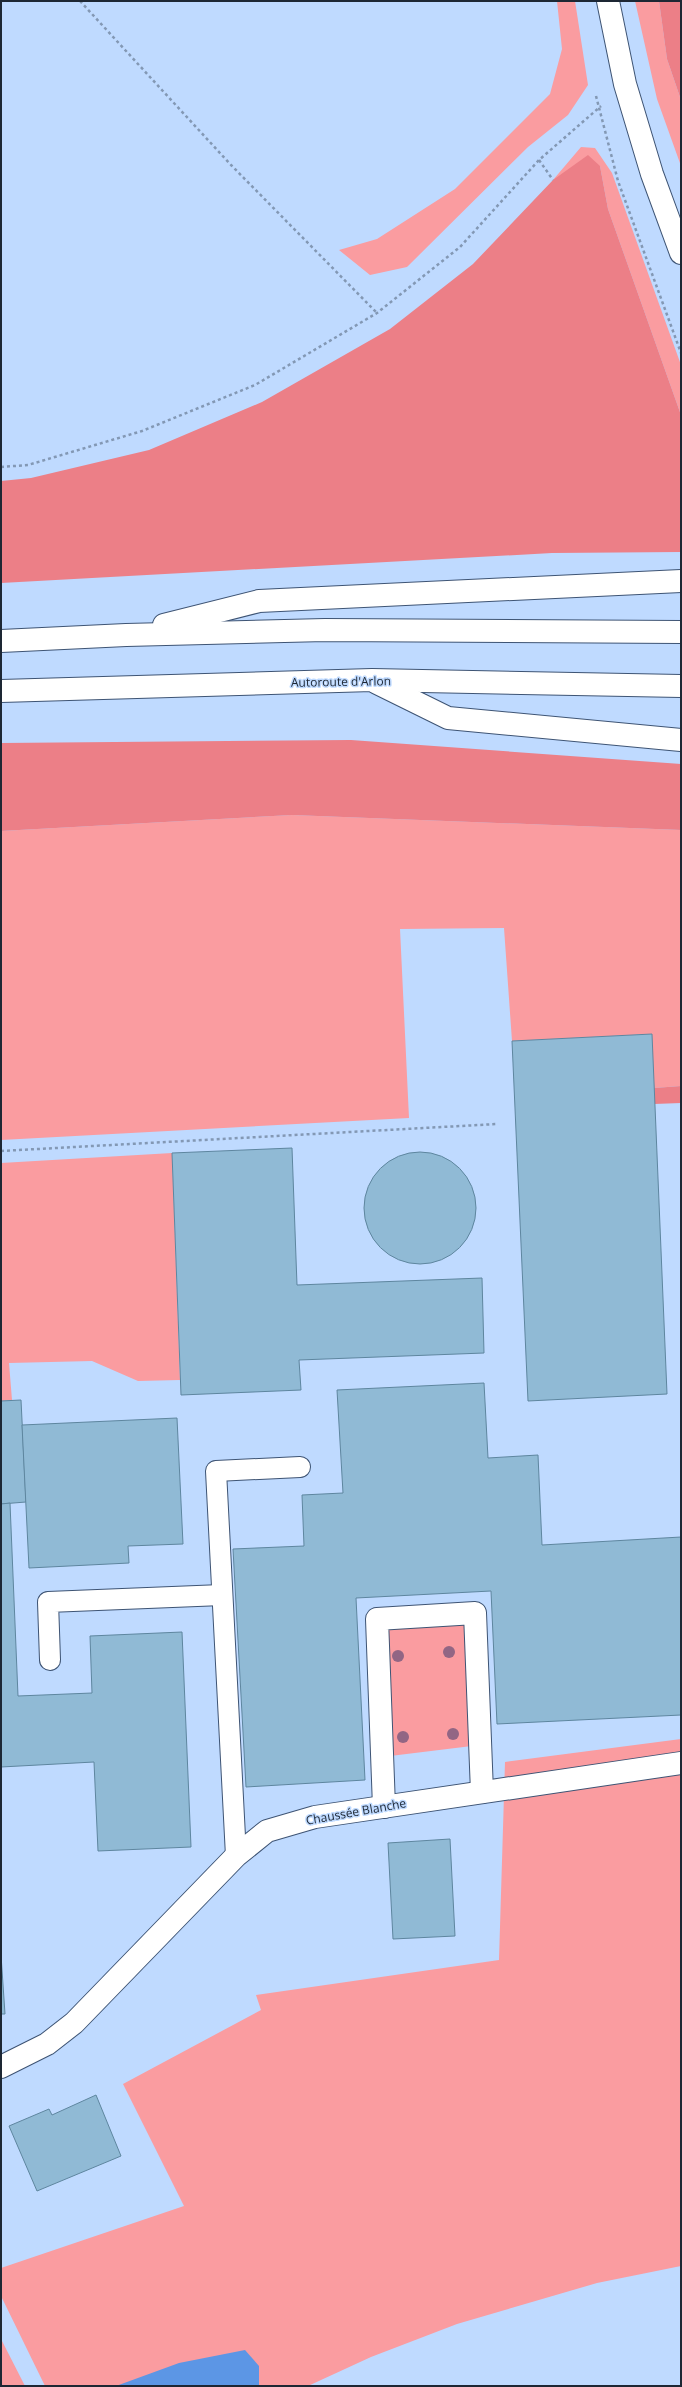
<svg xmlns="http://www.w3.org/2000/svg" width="682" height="2387" font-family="'Open Sans',sans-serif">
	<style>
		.green { fill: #fa9ca0 }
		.forest { fill: #ec7f87 }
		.water { fill: #5c96e5 }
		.building { fill: #90bad5; stroke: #5e869f }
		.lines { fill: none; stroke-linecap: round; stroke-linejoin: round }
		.service-casing { stroke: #3e5474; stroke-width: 22 }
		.minor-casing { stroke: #3e5474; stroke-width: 24 }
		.secondary-casing { stroke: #3e5474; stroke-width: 24 }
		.motorway-casing { stroke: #3e5474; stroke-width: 24 }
		.path { stroke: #8398b4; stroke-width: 2.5; stroke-dasharray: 3 3; stroke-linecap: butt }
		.service { stroke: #fff; stroke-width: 20 }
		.minor { stroke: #fff; stroke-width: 22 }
		.secondary { stroke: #fff; stroke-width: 22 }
		.motorway { stroke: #fff; stroke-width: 22 }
		.tree { fill: #926684 }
		.labels { text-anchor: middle; stroke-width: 3; stroke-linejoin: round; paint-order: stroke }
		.street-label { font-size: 12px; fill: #1d2734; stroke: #bfdaff }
	</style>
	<rect width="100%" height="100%" fill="#bfdaff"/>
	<g class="green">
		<polygon points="557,1 575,1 588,85 568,115 528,147 407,267 370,275 339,250 377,239 455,189 550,94 562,49"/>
		<polygon points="635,1 659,1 667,59 681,100 681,166 657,99"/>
		<polygon points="581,147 595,148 612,173 681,365 681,415 608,209 600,166 553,180"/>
		<polygon points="292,815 681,830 681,1086 654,1088 651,1034 512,1041 504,928 400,929 409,1118 1,1140 1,831"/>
		<polygon points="172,1153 180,1380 138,1381 92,1361 9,1363 12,1400 1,1401 1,1163"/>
		<polygon points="475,1613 480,1745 382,1757 377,1619"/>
		<polygon points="681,1739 681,2266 597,2283 457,2324 371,2357 308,2386 45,2386 1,2296 1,2268 184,2206 123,2084 261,2010 256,1995 499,1960 505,1762"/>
		<polygon points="1,2339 25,2386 1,2386"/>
	</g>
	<g class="forest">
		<polygon points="659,1 681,1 681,100 667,59"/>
		<polygon points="588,155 600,166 608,209 681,415 681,552 552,553 1,583 1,481 31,478 149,450 262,402 390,329 473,264 553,180"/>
		<polygon points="351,740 681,764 681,830 292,815 1,831 1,743"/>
		<polygon points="681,1086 681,1103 654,1104 654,1088"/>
	</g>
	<polygon class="water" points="245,2350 259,2366 259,2386 116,2386 179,2363"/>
	<g class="building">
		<polygon points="652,1034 667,1394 528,1401 512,1041"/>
		<polygon points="292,1148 297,1285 482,1278 484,1353 299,1360 301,1390 181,1395 172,1153"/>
		<circle cx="420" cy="1208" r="56"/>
		<polygon points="484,1383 488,1458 538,1455 542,1545 681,1537 681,1715 497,1724 491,1591 356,1598 365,1780 246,1787 233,1549 304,1546 302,1495 343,1493 337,1390"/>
		<polygon points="21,1400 26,1502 1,1504 1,1401"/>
		<polygon points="177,1418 183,1544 128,1546 129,1563 29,1568 22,1425"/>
		<polygon points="10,1503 18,1696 92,1693 90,1636 182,1632 191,1847 98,1851 94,1762 1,1767 1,1504"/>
		<polygon points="450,1839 455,1936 393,1939 388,1843"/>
		<polygon points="1,1955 5,2014 1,2014"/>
		<polygon points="96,2095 121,2156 37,2191 9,2126 49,2109 52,2115"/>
	</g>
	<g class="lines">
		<defs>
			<g id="service">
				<polyline points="50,1660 48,1602 222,1595"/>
				<polyline points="236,1856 216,1471 300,1467"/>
			</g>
			<g id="minor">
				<polyline points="384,1807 377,1619 475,1613 482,1792"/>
				<polyline points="1,2067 47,2044 74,2023 236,1856 267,1831 315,1817 681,1763"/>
			</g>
			<polyline id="secondary" points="608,1 625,84 652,174 681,253"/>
			<g id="motorway">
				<polyline points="164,625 259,601 681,581"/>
				<polyline points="1,641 126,635 325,630 681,632"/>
				<polyline points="377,683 448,718 681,740"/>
				<polyline points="1,691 372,680 681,686"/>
			</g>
		</defs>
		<use href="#service" class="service-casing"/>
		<use href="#minor" class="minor-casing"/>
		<use href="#secondary" class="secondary-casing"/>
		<use href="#motorway" class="motorway-casing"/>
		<g class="path">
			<polyline points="80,1 231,165 377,313"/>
			<polyline points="596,96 618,181 681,353"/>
			<polyline points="539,160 553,180"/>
			<polyline points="1,467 28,465 142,431 255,385 377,313 460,247 539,160 601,106"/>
			<polyline points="1,1151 497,1124"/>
		</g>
		<use href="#service" class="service"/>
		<use href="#minor" class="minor"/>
		<use href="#secondary" class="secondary"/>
		<use href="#motorway" class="motorway"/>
	</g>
	<g class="tree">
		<circle cx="449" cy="1652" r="6"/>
		<circle cx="398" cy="1656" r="6"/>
		<circle cx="453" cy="1734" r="6"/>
		<circle cx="403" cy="1737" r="6"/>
	</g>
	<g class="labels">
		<g class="street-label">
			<text transform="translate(341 682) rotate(-1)" y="4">Autoroute d'Arlon</text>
			<text transform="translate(356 1812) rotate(-10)" y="4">Chaussée Blanche</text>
		</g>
	</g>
	<rect width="682" height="2387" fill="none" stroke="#1d2734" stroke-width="4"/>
</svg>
